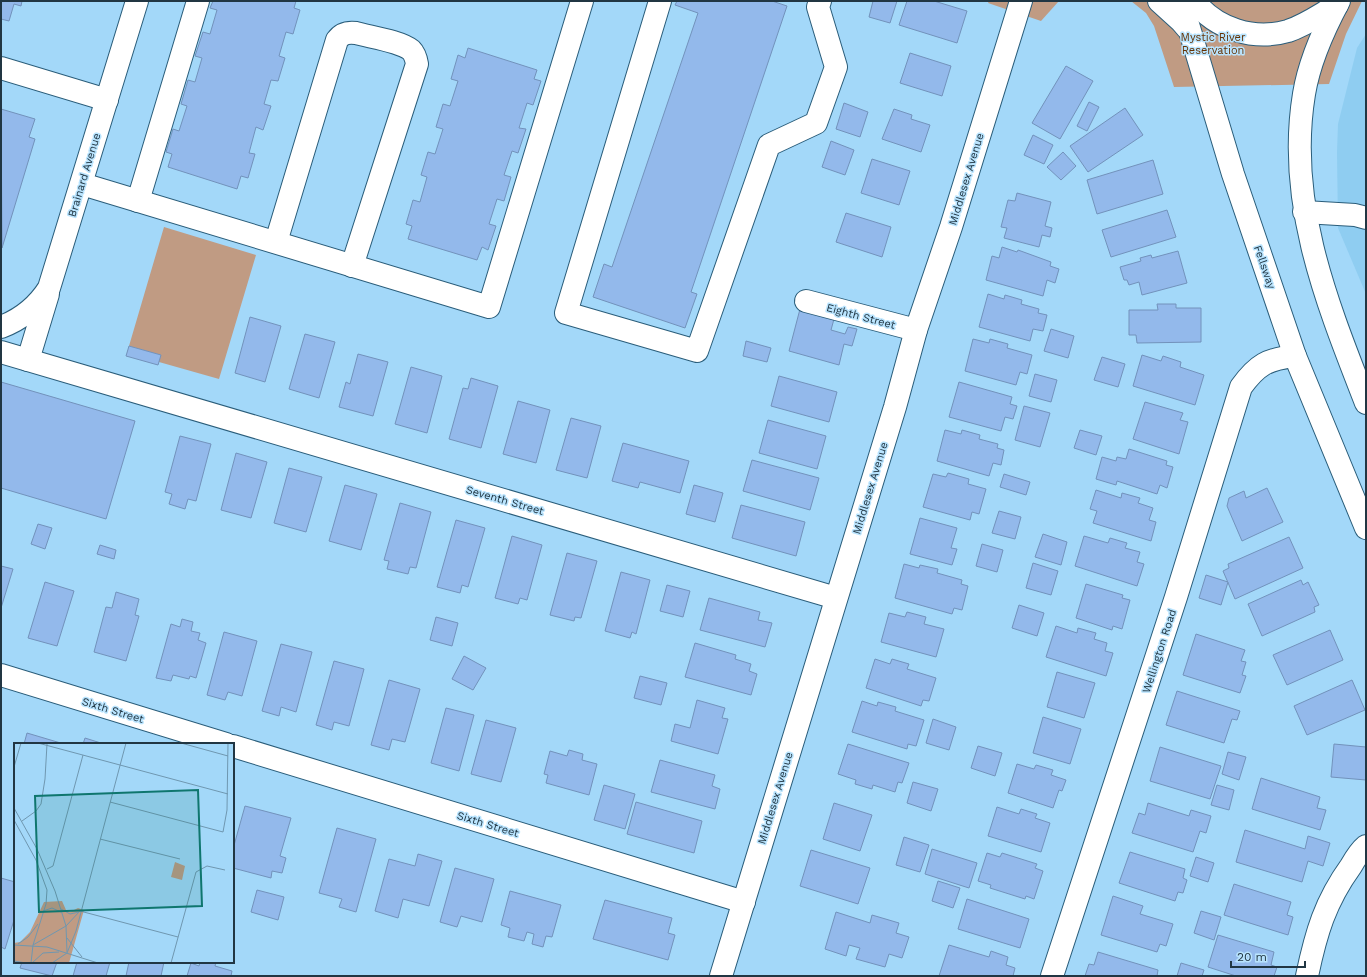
<svg xmlns="http://www.w3.org/2000/svg" width="1367" height="977" font-family="'Work Sans',sans-serif">
	<style>
		.built { fill: #8fcdf1 }
		.green { fill: #c09b83 }
		.building { fill: #93b9eb; stroke: #7292bb }
		.lines { fill: none; stroke-linecap: round; stroke-linejoin: round }
		.minor-casing { stroke: #2a5d7a; stroke-width: 24 }
		.major-casing { stroke: #2a5d7a; stroke-width: 24 }
		.minor { stroke: #fff; stroke-width: 22 }
		.major { stroke: #fff; stroke-width: 22 }
		.labels { text-anchor: middle; stroke-width: 3; stroke-linejoin: round; paint-order: stroke }
		.park-label { font-size: 11px; fill: #653305; stroke: #b9e4fe }
		.street-label { font-size: 11px; fill: #213643; stroke: #b9e4fe }
		.inset-road { fill: none; stroke: #6f97b0; stroke-width: 1 }
		.view { fill: #0f766e; fill-opacity: 0.15; stroke: #0f766e; stroke-width: 2 }
		.inset-edge { fill: none; stroke: #213643; stroke-width: 2 }
	</style>
	<rect width="100%" height="100%" fill="#a3d8f9"/>
	<polygon class="built" points="1366,34 1366,294 1338,228 1337,152 1338,124 1357,48"/>
	<g class="green">
		<polygon points="989,1 1059,1 1041,21 988,3"/>
		<polygon points="1131,1 1362,1 1346,34 1329,84 1174,87 1154,26 1146,13"/>
		<polygon points="164,227 256,255 219,379 159,362 160,355 129,346"/>
	</g>
	<g class="building">
		<polygon points="1,1 22,1 21,6 14,4 9,21 1,19"/>
		<polygon points="213,1 296,1 294,8 300,10 293,34 286,32 279,56 285,58 278,81 271,80 264,104 271,106 263,130 256,127 249,153 255,154 248,178 241,176 237,189 168,167 172,154 166,152 173,129 179,131 187,106 181,104 188,80 195,82 202,58 195,56 203,32 210,34 217,10 210,8"/>
		<polygon points="677,1 772,1 787,6 691,292 697,294 685,328 593,297 604,264 612,267 698,13 675,5"/>
		<polygon points="873,1 897,1 890,23 869,17"/>
		<polygon points="907,1 934,1 967,11 957,43 899,25"/>
		<polygon points="468,48 537,70 534,79 541,81 533,105 527,103 519,128 526,129 518,153 512,151 504,175 511,177 504,201 497,199 489,224 496,226 488,250 482,247 477,260 408,239 412,226 406,224 413,200 420,202 427,177 421,175 428,152 435,154 443,129 436,127 443,104 450,106 458,81 451,79 458,55 465,58"/>
		<polygon points="910,53 951,66 942,96 900,83"/>
		<polygon points="1066,66 1093,81 1060,139 1032,123"/>
		<polygon points="1089,102 1099,107 1087,131 1077,126"/>
		<polygon points="844,103 868,112 860,137 836,129"/>
		<polygon points="1125,108 1143,135 1088,172 1070,146"/>
		<polygon points="1,109 35,119 29,137 35,139 2,248"/>
		<polygon points="894,109 912,115 911,119 930,125 921,152 882,139"/>
		<polygon points="1033,135 1053,145 1044,164 1024,155"/>
		<polygon points="831,141 854,150 845,175 822,167"/>
		<polygon points="1063,152 1076,166 1061,180 1047,167"/>
		<polygon points="872,159 910,171 899,205 861,193"/>
		<polygon points="1153,160 1163,194 1097,214 1087,180"/>
		<polygon points="1017,193 1051,202 1045,226 1052,228 1050,237 1042,235 1039,247 1004,238 1007,228 1001,227 1008,200 1015,201"/>
		<polygon points="1167,210 1176,237 1111,257 1102,230"/>
		<polygon points="846,213 891,227 882,257 836,242"/>
		<polygon points="1002,247 1017,252 1018,250 1051,262 1050,266 1059,269 1055,283 1047,280 1043,296 986,280 992,256 999,258"/>
		<polygon points="1178,251 1187,283 1142,295 1139,282 1129,285 1127,280 1124,280 1120,267 1141,261 1140,258 1151,255 1152,258"/>
		<polygon points="988,294 1004,299 1005,295 1022,300 1021,304 1039,309 1038,313 1047,315 1043,331 1033,329 1030,341 979,327"/>
		<polygon points="1157,304 1176,304 1176,308 1201,308 1201,342 1137,343 1136,335 1129,335 1129,310 1158,310"/>
		<polygon points="800,309 834,319 831,330 845,334 848,327 857,329 852,346 844,344 839,365 789,351"/>
		<polygon points="250,317 281,326 265,382 235,373"/>
		<polygon points="1051,329 1074,336 1068,358 1044,351"/>
		<polygon points="305,334 335,342 319,398 289,389"/>
		<polygon points="973,339 989,343 990,339 1008,344 1007,348 1032,355 1027,374 1020,372 1016,385 965,371"/>
		<polygon points="746,341 771,348 767,362 743,356"/>
		<polygon points="129,346 161,355 158,365 126,356"/>
		<polygon points="358,354 388,362 373,416 339,407 346,382 350,384"/>
		<polygon points="1142,355 1161,361 1163,356 1181,362 1180,367 1204,375 1195,405 1133,386"/>
		<polygon points="1102,357 1125,364 1118,387 1094,380"/>
		<polygon points="411,367 442,376 427,433 395,424"/>
		<polygon points="1035,374 1057,380 1051,402 1029,396"/>
		<polygon points="779,376 837,392 829,422 771,406"/>
		<polygon points="471,378 498,386 481,448 449,439 463,388 468,389"/>
		<polygon points="1,382 135,421 106,519 1,488"/>
		<polygon points="959,382 1012,397 1010,404 1017,406 1013,419 1005,417 1001,431 949,417"/>
		<polygon points="518,401 550,410 536,463 503,454"/>
		<polygon points="1145,402 1183,413 1180,420 1188,422 1179,454 1133,439"/>
		<polygon points="1024,406 1050,413 1040,447 1015,440"/>
		<polygon points="571,418 601,426 587,478 556,470"/>
		<polygon points="768,420 826,436 817,469 759,453"/>
		<polygon points="945,430 961,434 962,430 980,435 979,439 998,444 997,448 1004,450 1001,465 993,463 989,476 937,461"/>
		<polygon points="1080,430 1102,436 1096,455 1074,448"/>
		<polygon points="180,436 211,444 196,501 188,499 185,509 169,504 172,494 165,492"/>
		<polygon points="623,443 689,461 680,493 640,482 638,488 612,481"/>
		<polygon points="1129,449 1167,461 1166,465 1173,467 1167,488 1160,485 1157,494 1117,481 1116,485 1096,479 1102,457 1116,461 1117,457 1126,459"/>
		<polygon points="236,453 267,462 251,518 221,510"/>
		<polygon points="752,460 819,478 810,510 743,491"/>
		<polygon points="289,468 322,477 306,532 274,523"/>
		<polygon points="948,473 969,479 968,484 986,489 979,514 972,512 970,520 923,507 933,474 946,477"/>
		<polygon points="1004,474 1030,482 1026,495 1000,487"/>
		<polygon points="345,485 377,494 361,550 329,541"/>
		<polygon points="694,485 723,493 715,522 686,514"/>
		<polygon points="1267,488 1283,522 1242,541 1227,506 1229,498 1244,491 1246,498"/>
		<polygon points="1096,490 1121,498 1122,493 1140,498 1138,503 1153,508 1149,520 1156,522 1151,541 1093,523 1097,511 1090,509"/>
		<polygon points="400,503 431,512 416,568 410,567 408,574 387,569 389,561 384,560"/>
		<polygon points="741,505 805,522 796,556 732,538"/>
		<polygon points="999,511 1021,517 1015,539 992,533"/>
		<polygon points="920,518 957,528 951,548 957,549 952,565 910,554"/>
		<polygon points="456,520 485,528 468,587 462,585 460,593 437,587"/>
		<polygon points="38,524 52,528 45,549 31,544"/>
		<polygon points="1043,534 1067,542 1061,565 1035,557"/>
		<polygon points="512,536 542,545 527,600 520,598 518,604 495,598"/>
		<polygon points="1084,536 1108,543 1110,538 1127,543 1125,548 1140,552 1137,562 1144,564 1137,586 1075,566"/>
		<polygon points="1289,537 1303,568 1235,599 1223,571 1229,568 1228,564"/>
		<polygon points="982,544 1003,550 997,572 976,566"/>
		<polygon points="100,545 116,550 114,559 97,554"/>
		<polygon points="567,553 597,561 581,618 575,617 574,621 550,615"/>
		<polygon points="1033,563 1058,571 1051,595 1026,588"/>
		<polygon points="904,564 919,568 920,565 938,569 937,573 962,580 961,584 968,586 962,610 954,608 952,614 895,598"/>
		<polygon points="1,566 13,569 1,608"/>
		<polygon points="621,572 650,580 636,634 632,632 630,638 605,631"/>
		<polygon points="1206,575 1228,582 1221,605 1199,598"/>
		<polygon points="1301,580 1303,585 1308,582 1319,605 1314,607 1315,612 1262,636 1248,604"/>
		<polygon points="45,582 74,591 57,646 28,638"/>
		<polygon points="1086,584 1123,595 1122,598 1130,600 1122,629 1113,626 1112,630 1076,618"/>
		<polygon points="667,585 690,591 683,617 660,611"/>
		<polygon points="116,592 139,599 135,615 139,616 126,661 94,652 106,607 112,608"/>
		<polygon points="709,598 760,612 758,620 772,623 765,647 700,630"/>
		<polygon points="1019,605 1044,613 1037,636 1012,628"/>
		<polygon points="907,612 926,617 924,624 944,629 936,657 881,642 889,613 905,617"/>
		<polygon points="436,617 458,623 452,646 430,640"/>
		<polygon points="182,619 193,622 191,631 200,633 198,640 206,643 196,678 190,676 189,679 173,675 171,681 156,678 171,624 180,627"/>
		<polygon points="1056,626 1077,633 1078,628 1096,633 1094,639 1107,643 1105,651 1113,653 1106,676 1046,657"/>
		<polygon points="1330,630 1343,660 1287,685 1273,655"/>
		<polygon points="224,632 257,641 242,696 228,692 225,700 207,695"/>
		<polygon points="1196,634 1245,650 1241,661 1246,662 1242,675 1246,676 1240,693 1183,675"/>
		<polygon points="695,643 736,655 735,659 751,664 749,671 757,674 751,695 685,677"/>
		<polygon points="281,644 312,652 296,712 281,707 279,716 262,711"/>
		<polygon points="464,656 486,668 473,690 452,679"/>
		<polygon points="875,659 890,664 892,659 909,664 907,669 936,678 929,701 923,700 921,706 866,688"/>
		<polygon points="334,661 364,669 349,726 334,722 332,730 316,725"/>
		<polygon points="1057,672 1095,683 1084,718 1047,707"/>
		<polygon points="640,676 667,683 661,705 634,698"/>
		<polygon points="389,680 420,689 405,742 392,739 389,750 371,745"/>
		<polygon points="1352,680 1365,710 1307,735 1294,706"/>
		<polygon points="1177,691 1240,711 1237,720 1232,719 1224,743 1166,725"/>
		<polygon points="697,700 725,708 722,718 728,719 718,754 671,741 675,724 690,728"/>
		<polygon points="862,701 877,706 878,702 896,707 895,711 924,720 916,746 908,744 907,749 852,732"/>
		<polygon points="446,708 474,715 459,771 431,763"/>
		<polygon points="1043,717 1081,729 1070,764 1033,753"/>
		<polygon points="933,719 956,727 949,750 926,743"/>
		<polygon points="486,720 516,728 501,782 471,774"/>
		<polygon points="27,733 64,744 24,744"/>
		<polygon points="85,738 104,744 83,744"/>
		<polygon points="848,744 909,763 902,783 898,782 895,792 873,785 872,789 855,784 856,780 838,774"/>
		<polygon points="1334,744 1366,747 1366,780 1331,777"/>
		<polygon points="978,746 1002,753 995,776 971,768"/>
		<polygon points="1160,747 1221,766 1210,799 1150,781"/>
		<polygon points="569,750 583,754 582,760 597,764 589,795 546,783 548,775 544,774 550,751 567,756"/>
		<polygon points="1228,752 1246,757 1239,780 1222,774"/>
		<polygon points="660,760 715,775 712,786 720,789 715,809 651,792"/>
		<polygon points="1017,764 1034,769 1036,765 1053,770 1051,775 1066,780 1062,791 1059,790 1053,808 1008,793"/>
		<polygon points="1261,778 1320,797 1317,808 1326,810 1320,830 1252,809"/>
		<polygon points="913,782 938,789 931,811 907,803"/>
		<polygon points="604,785 635,794 625,829 594,820"/>
		<polygon points="1217,785 1234,790 1229,810 1211,805"/>
		<polygon points="636,802 702,821 694,853 627,834"/>
		<polygon points="834,803 872,815 860,851 823,839"/>
		<polygon points="1148,803 1189,816 1191,810 1211,816 1206,833 1200,831 1193,852 1132,833 1139,813 1145,815"/>
		<polygon points="245,806 291,818 280,856 286,858 282,873 272,871 271,878 233,868 233,849"/>
		<polygon points="997,807 1019,814 1021,809 1037,814 1035,818 1050,823 1041,852 988,836"/>
		<polygon points="337,828 376,839 356,912 339,907 342,899 319,893"/>
		<polygon points="1245,830 1305,849 1308,836 1330,843 1323,866 1308,861 1302,882 1236,862"/>
		<polygon points="904,837 929,845 920,872 896,865"/>
		<polygon points="932,849 977,863 969,888 925,874"/>
		<polygon points="811,850 870,868 858,904 800,886"/>
		<polygon points="1130,852 1185,869 1183,878 1187,880 1183,893 1178,892 1175,901 1119,883"/>
		<polygon points="987,853 1000,857 1002,853 1037,864 1035,868 1043,871 1034,899 1026,896 1025,899 990,888 991,885 978,881"/>
		<polygon points="418,854 442,861 429,906 403,899 398,918 375,911 389,859 415,866"/>
		<polygon points="1196,857 1214,863 1208,882 1190,876"/>
		<polygon points="455,868 494,879 482,922 461,916 457,927 440,922"/>
		<polygon points="1,878 15,882 15,917 5,949 1,947"/>
		<polygon points="938,881 960,888 953,908 932,901"/>
		<polygon points="1234,884 1291,902 1287,915 1293,917 1288,935 1224,915"/>
		<polygon points="257,890 284,897 278,920 251,912"/>
		<polygon points="510,891 561,905 552,937 546,936 543,947 532,944 534,934 527,932 524,941 508,937 510,928 501,925"/>
		<polygon points="1113,896 1143,906 1140,914 1173,924 1166,946 1160,944 1157,952 1101,935"/>
		<polygon points="967,899 1029,919 1020,948 958,929"/>
		<polygon points="605,900 672,918 668,933 675,935 668,960 593,939"/>
		<polygon points="1201,911 1221,917 1214,940 1194,933"/>
		<polygon points="836,912 870,923 872,915 899,923 896,933 909,937 902,958 889,954 885,967 856,959 860,948 849,945 846,956 825,949"/>
		<polygon points="1218,935 1274,952 1271,965 1277,967 1274,976 1236,976 1208,967"/>
		<polygon points="949,945 989,957 991,951 1008,957 1006,965 1015,968 1013,976 939,976"/>
		<polygon points="1098,952 1158,970 1157,976 1085,976 1089,964 1094,965"/>
		<polygon points="22,962 57,962 52,976 20,968"/>
		<polygon points="77,962 110,962 106,976 73,976"/>
		<polygon points="129,962 164,962 161,976 126,976"/>
		<polygon points="200,962 216,962 215,966 232,971 231,976 187,976 191,963 199,966"/>
		<polygon points="1181,963 1204,970 1202,976 1177,976"/>
	</g>
	<g class="lines">
		<defs>
			<g id="minor">
				<polyline points="660,1 566,313 697,351 769,145 816,123 836,67 818,7 820,1"/>
				<polyline points="1,68 107,100"/>
				<polyline points="82,184 489,307 582,1"/>
				<polyline points="138,201 198,1"/>
				<polyline points="1304,212 1355,215 1366,218"/>
				<path d="M276,242L337,40C342,33 348,32 356,33C370,37 400,41 411,50C415,54 416,58 417,64L352,266"/>
				<polyline points="806,301 916,330"/>
				<path d="M1,327C22,319 37,307 49,288L137,1"/>
				<polyline points="1,352 836,598"/>
				<polyline points="28,360 48,294"/>
				<polyline points="1,675 226,744"/>
				<polyline points="233,746 744,902"/>
				<path d="M1052,976L1176,597L1241,387C1257,365 1267,359 1295,356"/>
				<path d="M1307,976C1316,933 1325,902 1351,866C1355,859 1360,851 1366,846"/>
			</g>
			<g id="major">
				<polyline points="1159,1 1181,21 1187,28"/>
				<polyline points="1181,1 1233,174 1295,356 1366,528"/>
				<path d="M1194,1C1216,29 1254,41 1288,31C1306,25 1321,14 1337,5"/>
				<path d="M1339,1C1324,29 1309,63 1304,94C1286,203 1327,303 1366,403"/>
				<polyline points="721,976 895,407 916,330 951,227 1021,1"/>
			</g>
		</defs>
		<use href="#minor" class="minor-casing"/>
		<use href="#major" class="major-casing"/>
		<use href="#minor" class="minor"/>
		<use href="#major" class="major"/>
	</g>
	<g class="labels">
		<g class="park-label">
			<text x="1213" y="41">Mystic River<tspan x="1213" dy="13">Reservation</tspan></text>
		</g>
		<g class="street-label">
			<text transform="translate(84 175) rotate(-73)" y="4">Brainard Avenue</text>
			<text transform="translate(966 179) rotate(-73)" y="4">Middlesex Avenue</text>
			<text transform="translate(1265 267) rotate(71)" y="4">Fellsway</text>
			<text transform="translate(861 316) rotate(15)" y="4">Eighth Street</text>
			<text transform="translate(870 488) rotate(-73)" y="4">Middlesex Avenue</text>
			<text transform="translate(505 500) rotate(16)" y="4">Seventh Street</text>
			<text transform="translate(1159 651) rotate(-72)" y="4">Wellington Road</text>
			<text transform="translate(113 710) rotate(17)" y="4">Sixth Street</text>
			<text transform="translate(775 798) rotate(-73)" y="4">Middlesex Avenue</text>
			<text transform="translate(488 824) rotate(17)" y="4">Sixth Street</text>
		</g>
	</g>
	<g transform="translate(14 743)">
		<rect width="220" height="220" fill="#a3d8f9"/>
		<path d="M161,119L171,123L168,137L157,134ZM48,158L52,167L56,169L64,165L70,167L55,220H0V200L6,199L16,189L30,159Z" fill="#c09b83"/>
		<path class="inset-road" d="M24,0L214,51M167,0L214,13M0,24L7,0M96,59L209,89L213,67L214,0M0,65L23,106L41,148L52,183L53,209M0,77L22,117L33,147L32,161L19,202M8,78L22,68L27,61L31,36L33,1M86,96L166,116M33,126L39,123L69,12M47,166L56,171L65,169M29,168L38,165L47,169M66,168L164,194M53,195L68,214M4,201L14,194L24,181M0,202L33,204L84,220M19,202L52,183L66,168M53,210L62,188L112,0M0,218L12,220M17,220L19,202M18,220L29,210L45,209M38,220L53,210M157,220L182,129L193,123L211,127"/>
		<path class="view" d="M184,47L188,163L25,169L21,53Z"/>
		<rect width="220" height="220" class="inset-edge"/>
	</g>
	<rect width="1367" height="977" fill="none" stroke="#213643" stroke-width="4"/>
	<path d="M1231 961v6h74v-6" fill="none" stroke="#213643" stroke-width="2"/>
	<text x="1237" y="961" font-size="12" fill="#213643" stroke="#b9e4fe" stroke-width="3" paint-order="stroke">20 m</text>
</svg>
